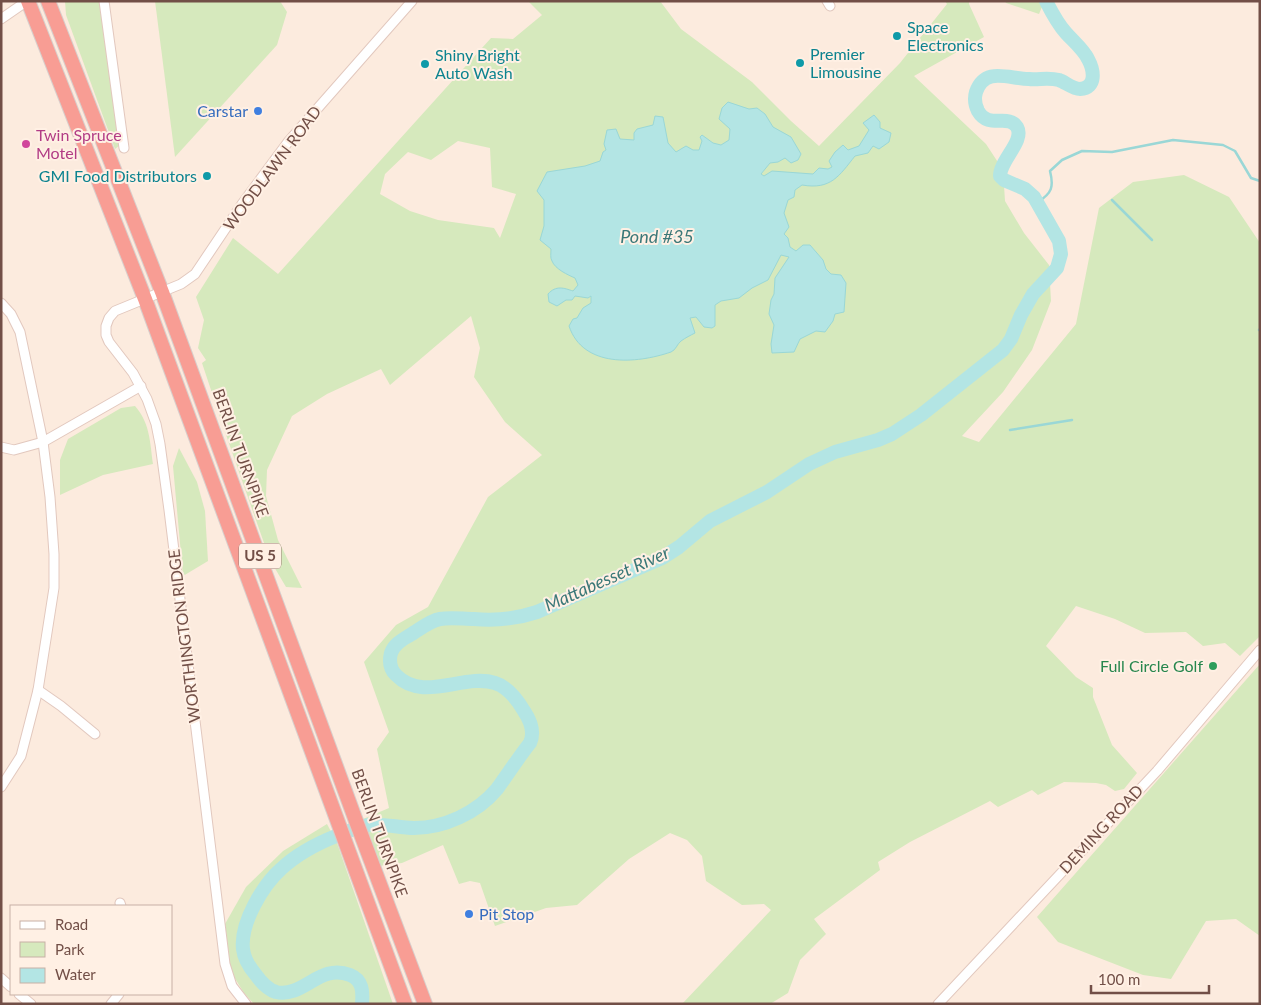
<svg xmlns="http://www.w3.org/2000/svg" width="1261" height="1005" font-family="Lato,sans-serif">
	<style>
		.green { fill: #d6e9bd; fill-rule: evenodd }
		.water { fill: #b3e5e4; stroke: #9ad7d6 }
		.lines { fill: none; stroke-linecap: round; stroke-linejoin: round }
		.stream { stroke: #9ad7d6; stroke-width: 2.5 }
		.river { stroke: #b3e5e4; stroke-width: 14 }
		.minor-casing { stroke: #e2c8be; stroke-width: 11 }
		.highway-casing { stroke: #d8cecb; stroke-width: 16 }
		.minor { stroke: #fff; stroke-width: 9 }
		.highway { stroke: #f89d94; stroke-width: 14 }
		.culture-dot { fill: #0f9aa8; stroke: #fff0e4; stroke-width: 2 }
		.shop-dot { fill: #3f7fe0; stroke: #fff0e4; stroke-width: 2 }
		.hotel-dot { fill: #d1479c; stroke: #fff0e4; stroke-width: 2 }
		.leisure-dot { fill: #2e9e5b; stroke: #fff0e4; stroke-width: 2 }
		.labels { text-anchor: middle; stroke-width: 4; stroke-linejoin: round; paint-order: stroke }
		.shield { fill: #fff0e4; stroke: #9c7f76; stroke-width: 1 }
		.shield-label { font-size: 15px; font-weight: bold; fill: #724f47 }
		.culture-label { font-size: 16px; fill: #0d838f; stroke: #fff0e4; text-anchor: start }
		.shop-label { font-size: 16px; fill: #366cbe; stroke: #fff0e4; text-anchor: end }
		.hotel-label { font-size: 16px; fill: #b23c85; stroke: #fff0e4; text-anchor: start }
		.street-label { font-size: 16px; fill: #724f47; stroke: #fff0e4 }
		.leisure-label { font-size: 16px; fill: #27864d; stroke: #fff0e4; text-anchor: end }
		.water-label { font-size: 18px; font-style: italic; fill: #3b7878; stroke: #fff0e4 }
	</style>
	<rect width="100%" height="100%" fill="#fcebde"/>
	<g class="green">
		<polygon points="65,1 100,1 120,145 115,149 66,15"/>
		<polygon points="155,1 280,1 287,12 277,45 175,157"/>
		<path d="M528,1H660L681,29L752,82L791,121L819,146L900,63L947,4L945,1H969V4L984,37L914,76L986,144L1003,170L1005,201L1024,233L1049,265L1051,301L1032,350L1003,392L962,436L979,442L1076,324L1099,208L1133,182L1184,175L1229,197L1260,243V636L1240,656L1225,643L1203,646L1186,632L1145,633L1115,619L1076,606L1046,646L1076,677L1093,688V697L1112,745L1137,773L1124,789L1115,791L1106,785L1096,783L1064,782L1038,795L1032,790L998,807L990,801L910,842L878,862L880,870L814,919L826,934L800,960L788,993L770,1004H682L771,910L764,904L742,905L706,881L702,856L687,840L670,833L629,859L577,905L546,908L495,926L480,883L470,881L459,884L443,845L402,863L379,866L363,819L389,808L377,749L389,732L364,662L396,625L428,607L488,497L542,455L505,422L474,377L480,348L471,316L390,385L381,369L327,394L292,416L267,470L266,496L278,540L302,588L286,587L270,560L225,432L202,363L206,360L198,348L204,320L196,297L233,238L278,274L491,38L513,39L542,15ZM458,141L490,148L492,187L516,194L500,238L494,228L438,220L410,211L380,194L385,174L408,152L431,160Z"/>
		<polygon points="1005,1 1044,1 1044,2 1039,14 1006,3"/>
		<path d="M135,406C150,423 150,442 153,464L103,475L60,495V460L68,439L121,408Z"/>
		<polygon points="179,448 197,482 205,511 208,561 183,576 173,466"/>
		<polygon points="1260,664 1260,936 1236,919 1206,921 1171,979 1143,975 1058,942 1037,917"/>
		<polygon points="327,824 337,843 393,1004 254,1004 244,993 231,972 225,924 246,887 283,851"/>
	</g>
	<path class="water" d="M728,102L749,109L757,108L765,114L773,127L791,137L801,154L798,160L791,163L785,158L778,162L770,163L761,174L764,176L772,171L813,174L819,168L828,169L832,167L829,161L835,152L843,145L848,150L859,146L869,130L863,123L874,115L880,122V128L891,133L889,142L879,149L873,146L868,153L855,156C839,176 831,190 802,185L795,190L794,197L788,200L784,213L789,227L784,234L788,238L790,247L796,251L803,245H810L823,260L826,269L831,274L841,275L846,283L844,312L835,314L833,321L825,332L816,331L800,339L794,352L772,353L771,344L774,325L769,314L771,300L774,294L775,278L789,257L781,255L768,280L752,288L739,298L721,301L715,305V326L712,328L704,327L696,317L690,318L695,333C691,335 685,338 681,341C677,344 676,350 671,352C636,364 583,368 569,326L573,319L577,318L583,308L591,303V296L588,298L575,296L572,300H566L557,306L549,302L548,294C556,285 564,288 573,291L578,285L575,278C568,275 555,269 552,261C550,258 551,253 551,249L540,240L544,226V200L537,191L547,172L585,166L600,161L603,152L606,150L604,144L607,130L616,129L620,139L634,140V133L637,129L653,125L655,116L663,117L668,143L676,152L686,146L693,150H699L702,141L700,137L702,135L713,143L721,145L729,140L730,129L719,119L722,108Z"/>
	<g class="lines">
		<g class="stream">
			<polyline points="1112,200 1152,240"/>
			<path d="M1038,202C1052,193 1054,187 1050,171L1062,160L1082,151L1112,152L1173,140L1223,145L1235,151L1251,178L1260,181"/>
			<polyline points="1259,330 1260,329"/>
			<polyline points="1010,430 1072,420"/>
		</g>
		<path class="river" d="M362,1004C363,992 363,980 350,975C319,963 304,998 276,992C267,989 261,982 256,975C250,968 244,958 243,949C240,923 263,885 281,869C297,854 316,844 336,836C346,832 358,827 368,825C383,823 399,828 414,828C444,828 477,813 497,789C508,774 518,758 530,743C535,732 530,720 524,711C517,699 508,687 495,683C464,673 423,703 396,675C390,669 389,661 391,653C394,644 402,640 410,635C419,630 429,621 440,619C451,617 463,619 474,619C496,621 516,619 537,612L662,558L679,547L710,521L767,492L809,464L835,452L878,440L892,434L921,415L1003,350L1011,339L1021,315L1033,294L1057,268L1061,254L1059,241L1034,197L1025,189L1004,180L1000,176C1000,160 1025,141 1017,127C1008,113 989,130 978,111C975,105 974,99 976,92C985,66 1009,79 1029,79C1039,80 1048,77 1059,80C1065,82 1073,89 1080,89C1097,88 1094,70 1088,59C1083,49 1074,42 1066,33C1058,24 1052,13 1046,1"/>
		<defs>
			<g id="minor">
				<polyline points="104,1 124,148"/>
				<polyline points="827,1 830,6"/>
				<polyline points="1,19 27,1"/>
				<polyline points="1,303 11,314 20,332 43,442 50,497 54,554 54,588 38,690 21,756 1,787"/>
				<polyline points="1,447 14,450 43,442 141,386"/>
				<polyline points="38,690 61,706 95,734"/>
				<polyline points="120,903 121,906"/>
				<polyline points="1,978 11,987"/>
				<polyline points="19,994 31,1004"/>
				<polyline points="111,1004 119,994"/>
				<polyline points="246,1004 232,986 225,964 169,510 160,444 156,424 147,399 133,373 109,342 106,335 106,326 109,318 115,311 181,284 195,274 242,204 288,142 412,1"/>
				<polyline points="938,1004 1157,771 1260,650"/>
			</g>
			<g id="highway">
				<polyline points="28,1 145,299 405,1004"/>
				<polyline points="48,1 162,292 356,821 425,1004"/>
			</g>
		</defs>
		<use href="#minor" class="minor-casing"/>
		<use href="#highway" class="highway-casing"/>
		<use href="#minor" class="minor"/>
		<use href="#highway" class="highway"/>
	</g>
	<g class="culture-dot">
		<circle cx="897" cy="36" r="5"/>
		<circle cx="800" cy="63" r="5"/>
		<circle cx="425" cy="64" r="5"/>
		<circle cx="207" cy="176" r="5"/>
	</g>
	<g class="shop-dot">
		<circle cx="258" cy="111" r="5"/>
		<circle cx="469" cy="914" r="5"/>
	</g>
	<circle class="hotel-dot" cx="26" cy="144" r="5"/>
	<circle class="leisure-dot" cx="1213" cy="666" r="5"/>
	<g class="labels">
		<rect class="shield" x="239" y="543.5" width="42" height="25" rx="4"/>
		<g class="shield-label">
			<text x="260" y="561">US 5</text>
		</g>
		<g class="culture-label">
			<text x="907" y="33">Space<tspan x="907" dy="18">Electronics</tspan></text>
			<text x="810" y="60">Premier<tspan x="810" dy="18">Limousine</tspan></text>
			<text x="435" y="61">Shiny Bright<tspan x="435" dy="18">Auto Wash</tspan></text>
			<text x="197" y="182" text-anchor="end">GMI Food Distributors</text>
		</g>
		<g class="shop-label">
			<text x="248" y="117">Carstar</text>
			<text x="479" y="920" text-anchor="start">Pit Stop</text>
		</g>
		<g class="hotel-label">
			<text x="36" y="141">Twin Spruce<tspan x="36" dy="18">Motel</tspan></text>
		</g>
		<g class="street-label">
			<text transform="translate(272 168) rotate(-53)" y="6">WOODLAWN ROAD</text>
			<text transform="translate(241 453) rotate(70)" y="6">BERLIN TURNPIKE</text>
			<text transform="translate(184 636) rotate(-97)" y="6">WORTHINGTON RIDGE</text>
			<text transform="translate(1101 829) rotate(-47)" y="6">DEMING ROAD</text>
			<text transform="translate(380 833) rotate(70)" y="6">BERLIN TURNPIKE</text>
		</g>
		<g class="leisure-label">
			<text x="1203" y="672">Full Circle Golf</text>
		</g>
		<g class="water-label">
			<text x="657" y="243">Pond #35</text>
			<text transform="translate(607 579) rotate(-24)" y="6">Mattabesset River</text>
		</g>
	</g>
	<rect width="1261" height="1005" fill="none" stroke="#724f47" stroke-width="5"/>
	<rect x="10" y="905" width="162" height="90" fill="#fff0e4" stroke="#c7b0a5"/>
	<rect x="20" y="921" width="25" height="8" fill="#ffffff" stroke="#c7b0a5"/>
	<text x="55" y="930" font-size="15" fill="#724f47">Road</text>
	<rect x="20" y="942" width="25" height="15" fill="#d6e9bd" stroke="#c7b0a5"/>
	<text x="55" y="955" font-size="15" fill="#724f47">Park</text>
	<rect x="20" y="968" width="25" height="15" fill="#b3e5e4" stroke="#c7b0a5"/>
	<text x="55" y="980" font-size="15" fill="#724f47">Water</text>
	<path d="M1091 985v8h118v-8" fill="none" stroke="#724f47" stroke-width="2.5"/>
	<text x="1098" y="985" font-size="15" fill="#724f47" stroke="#fff0e4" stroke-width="4" paint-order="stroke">100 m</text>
</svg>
